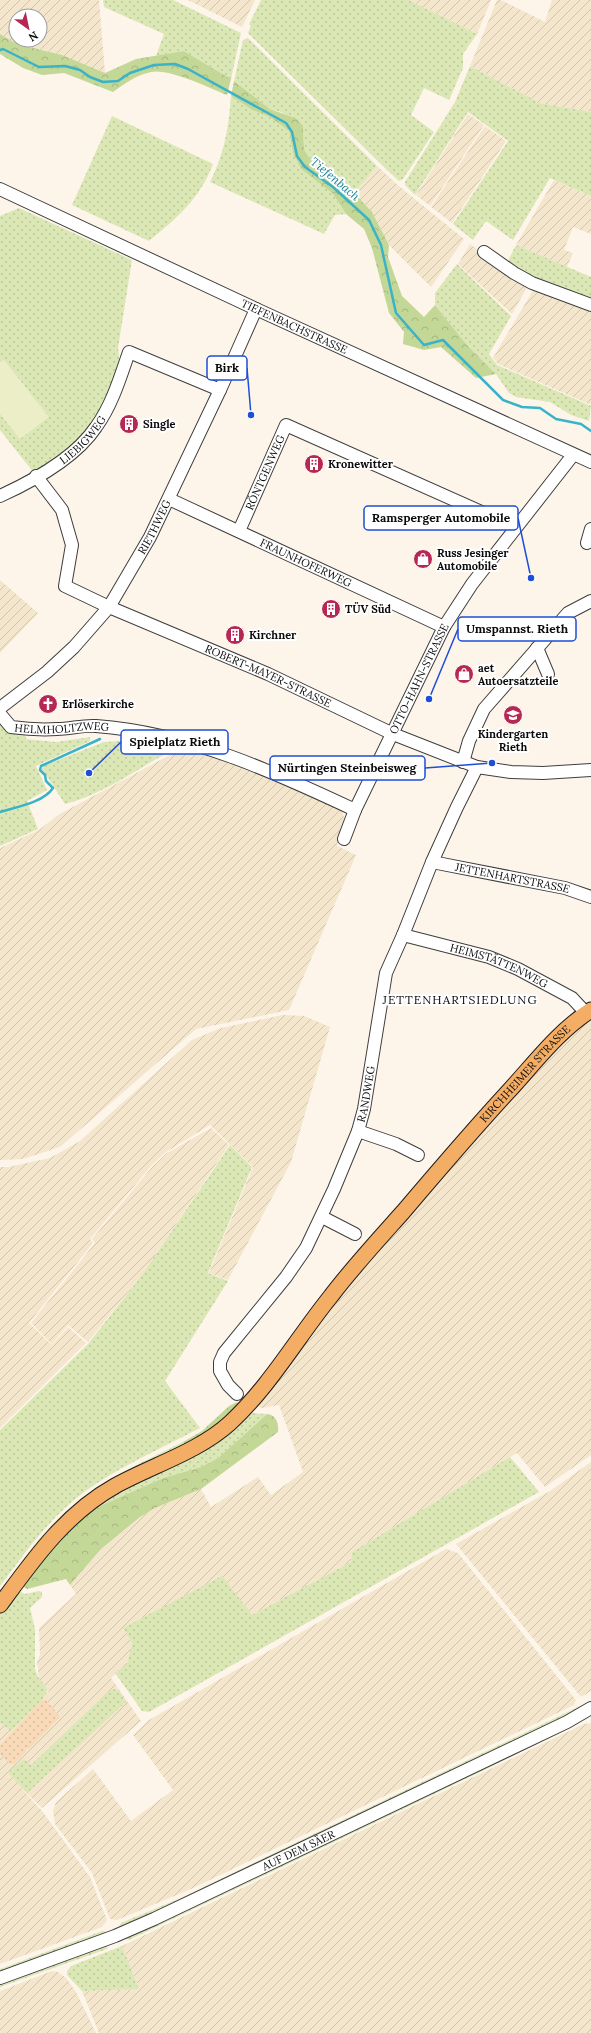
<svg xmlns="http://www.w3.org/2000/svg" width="591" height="2033" font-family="Lora,serif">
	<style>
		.farmland { fill: url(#farmland-furrows); fill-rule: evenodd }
		.grass { fill: url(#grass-dots) }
		.forest { fill: url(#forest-crowns) }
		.sand { fill: url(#sand-dots) }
		.pitch { fill: #ebeec7 }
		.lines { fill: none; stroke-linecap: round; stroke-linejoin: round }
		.stream { stroke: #3ab3c8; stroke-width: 2.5 }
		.minor-casing { stroke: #3e3e3e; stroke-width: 14 }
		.major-casing { stroke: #1c1c1c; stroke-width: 17 }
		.minor { stroke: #fff; stroke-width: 12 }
		.major { stroke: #f4ad64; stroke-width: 15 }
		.labels { text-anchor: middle; stroke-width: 4; stroke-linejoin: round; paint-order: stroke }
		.street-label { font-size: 11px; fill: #0b0b0b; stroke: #fff }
		.poi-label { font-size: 11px; font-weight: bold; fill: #0b0b0b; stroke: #fff; text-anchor: start }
		.water-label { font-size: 12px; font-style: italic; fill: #198198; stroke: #fff }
		.neighbourhood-label { font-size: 12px; letter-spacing: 1px; fill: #0b0b0b; stroke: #fff }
		.leader { fill: none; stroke: #1d4ed8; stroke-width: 1.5 }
		.callout-dot { fill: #1d4ed8; stroke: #fff; stroke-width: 1.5 }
		.callout { fill: #fff; stroke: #1d4ed8; stroke-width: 1.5 }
		.callout-label { font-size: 12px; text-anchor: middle; font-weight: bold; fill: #0b0b0b }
	</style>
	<defs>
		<pattern id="farmland-furrows" width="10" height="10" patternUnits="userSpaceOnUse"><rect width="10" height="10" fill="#f3e6cc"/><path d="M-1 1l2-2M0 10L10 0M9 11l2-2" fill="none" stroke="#cfc4ae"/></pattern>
		<pattern id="grass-dots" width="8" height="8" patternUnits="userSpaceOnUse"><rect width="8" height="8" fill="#dce7b6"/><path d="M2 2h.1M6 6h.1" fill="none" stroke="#bbc59b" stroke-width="1.8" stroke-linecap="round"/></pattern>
		<pattern id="forest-crowns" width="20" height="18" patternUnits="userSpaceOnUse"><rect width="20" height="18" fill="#c3d796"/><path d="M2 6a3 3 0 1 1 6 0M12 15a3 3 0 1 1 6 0" fill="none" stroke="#a6b780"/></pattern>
		<pattern id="sand-dots" width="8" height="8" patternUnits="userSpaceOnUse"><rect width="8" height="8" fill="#f8dab8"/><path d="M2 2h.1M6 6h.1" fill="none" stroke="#d3ba9d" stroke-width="1.8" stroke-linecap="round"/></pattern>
	</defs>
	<rect width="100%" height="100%" fill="#fef5ea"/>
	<g class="farmland">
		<path d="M0,0H99L105,73L62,55L17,44L0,34ZM16,16H40V40H16Z"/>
		<polygon points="188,0 255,0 242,27"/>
		<polygon points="409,0 491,0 477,34"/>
		<polygon points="497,0 501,0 545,22 552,0 591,0 591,112 540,103 470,66"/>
		<polygon points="468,114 484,125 430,206 416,195"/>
		<polygon points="485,126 506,141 452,223 431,207"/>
		<polygon points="377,166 400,187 464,239 431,287 389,245 372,212 354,193"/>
		<polygon points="554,180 591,196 591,234 573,227 564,250 573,253 567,267 516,245"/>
		<polygon points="470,244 511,274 529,284 512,314 458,264"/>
		<polygon points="535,287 591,310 591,405 498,364 493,358"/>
		<polygon points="0,580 38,613 0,653"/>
		<polygon points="181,749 221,760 341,808 345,821 337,846 356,855 289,1010 196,1029 60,1147 23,1159 0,1160 0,848 39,830 58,815"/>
		<polygon points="283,1015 304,1016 330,1027 291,1162 228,1280 209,1273 253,1167 210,1125 166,1152 151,1166 90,1239 93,1243 29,1323 52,1345 68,1327 86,1343 0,1428 0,1167 8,1167 50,1158 80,1141 192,1040 221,1028"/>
		<polygon points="591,1021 591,1455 545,1487 517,1453 352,1552 351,1562 252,1615 124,1628 132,1643 127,1664 111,1678 141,1721 42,1808 20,1787 42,1811 90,1877 107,1920 102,1927 0,1964 0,1723 11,1731 49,1691 39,1679 37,1662 40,1655 39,1628 76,1594 70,1585 101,1549 140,1517 155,1508 201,1489 211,1507 258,1477 271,1495 303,1472 279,1405 262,1408 258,1406 259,1402 358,1272 571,1031"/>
		<polygon points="211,1128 229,1145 142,1275 88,1342 68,1325 52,1344 31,1323 95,1243 92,1239 152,1167 167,1153"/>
		<polygon points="591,1462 591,1691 581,1697 456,1544 550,1491"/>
		<polygon points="446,1549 458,1553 576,1700 574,1705 191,1889 117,1920 110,1919 92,1873 55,1824 53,1811 56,1802 93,1769 131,1821 173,1790 133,1735 149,1720"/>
		<polygon points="591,1723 591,2033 99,2033 82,1991 139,1989 122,1946 584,1724"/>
		<polygon points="52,1971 58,1972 66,1978 76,1992 96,2033 0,2033 0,1991"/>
	</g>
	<g class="grass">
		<polygon points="103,0 173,0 241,33 231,79 184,51 156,56 164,34 104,7"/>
		<polygon points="261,0 409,0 477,34 463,54 463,68 449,100 424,88 411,115 434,132 403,179 399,181 388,171 248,33 251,26 249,24"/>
		<polygon points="248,38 377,166 354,193 311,161 304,149 303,126 281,112 270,109 234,81 243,40"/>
		<polygon points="470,66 540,103 591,112 591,196 550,178 513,240 486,221 473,240 453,224 508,141 468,112 415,195 405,185 405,182 455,102"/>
		<path d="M231,96L252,110L270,117L289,131L293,153L301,169L333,194L346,214L335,215L324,234L210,182C224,155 229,126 231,96Z"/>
		<path d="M112,116L213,164C199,200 178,217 149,241L72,205Z"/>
		<path d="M19,208L132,260L118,348C125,380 93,428 70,450C61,459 45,466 34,473L0,430V216Z"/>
		<polygon points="516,245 591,277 591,304 506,265"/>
		<polygon points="457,264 511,316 489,354 497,365 591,406 589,421 571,415 550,402 516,397 509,393 496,374 467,345 435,305 435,293"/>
		<polygon points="0,722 25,733 26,739 56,742 90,737 90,741 36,766 47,790 27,801 38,829 0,846"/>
		<path d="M120,741L161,748L165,754C133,772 101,795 65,804L42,769L43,766L104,742Z"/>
		<path d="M230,1145L252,1167L208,1273L228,1281L165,1381L200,1428C157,1451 99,1475 64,1509C39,1532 20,1560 0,1586V1430L88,1344L142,1275Z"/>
		<polygon points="250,1413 267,1414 218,1458 201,1467 163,1478 91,1510 121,1489"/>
		<path d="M183,1442L187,1446L133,1472L0,1599V1591C18,1567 35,1541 57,1520C92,1484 139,1464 183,1442Z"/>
		<polygon points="510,1457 539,1492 149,1712 142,1711 115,1673 127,1664 132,1643 123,1628 222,1576 252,1615 351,1562 352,1552"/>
		<polygon points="19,1591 25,1594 39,1591 42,1592 42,1597 30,1608 35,1629 35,1669 38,1677 48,1690 42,1700 11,1731 0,1723 0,1613 15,1592"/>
		<polygon points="115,1689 119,1691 126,1702 27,1793 8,1772 24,1759 31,1765 109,1691"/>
		<polygon points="580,1706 579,1711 120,1929 118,1928 121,1923 183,1897"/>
		<path d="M588,1715V1718C437,1795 282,1866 129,1940L127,1939L126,1937Z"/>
		<polygon points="102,1931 105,1931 105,1933 0,1973 0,1969"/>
		<polygon points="108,1945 107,1949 0,1987 0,1982"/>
		<polygon points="122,1946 139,1989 82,1991 67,1975 67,1971 71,1966"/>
	</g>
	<g class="forest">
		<path d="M0,34L17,44L62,55L105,73L136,59L184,51L231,79L227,95C210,88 168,68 151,72C136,75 124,84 113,92L64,73L42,75L23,68L0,54Z"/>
		<polygon points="234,81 270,109 297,119 303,126 304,149 311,161 354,193 372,212 389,245 388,257 402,296 424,317 435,305 467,345 496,374 476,378 441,347 424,350 403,344 404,332 389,313 372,248 364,229 346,214 333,194 301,169 293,153 289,131 270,117 252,110 231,96"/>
		<polygon points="237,1402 239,1404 236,1412 187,1446 183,1442 202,1431 229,1406"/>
		<path d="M267,1414C276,1415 279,1423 278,1432L201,1489L155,1508L140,1517L101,1549L70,1585L66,1579L27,1589L22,1585L63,1534L91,1510L163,1478L201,1467L218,1458Z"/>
	</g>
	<polygon class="sand" points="42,1700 46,1700 60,1717 29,1749 25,1748 26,1752 14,1764 9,1763 0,1754 0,1745"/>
	<polygon class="pitch" points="4,360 49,417 20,439 0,414 0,362"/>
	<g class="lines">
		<g class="stream">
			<polyline points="0,50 3,49 39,67 65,66 80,70 90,77 103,82 118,81 130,73 154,65 175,64 188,69 286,123 292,132 297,156 305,167 333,187 369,220 381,245 396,313 424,345 443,340 503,400 522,407 540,408 556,419 581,424 591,431"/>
			<path d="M0,812C16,807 43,803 53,788L46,781L45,775L40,770L41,766L100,739"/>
		</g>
		<defs>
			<g id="minor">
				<path id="s1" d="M0,189L256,309L591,462"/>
				<polyline points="484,252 514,273 532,283 591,305"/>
				<path id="s2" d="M36,476L62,510L72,545L65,586L109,607L268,674L393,734L477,767L511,772L543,773L591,770"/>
				<path id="s3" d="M0,496C33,481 76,457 96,427C112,405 120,378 129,352L220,390"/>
				<path id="s4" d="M169,499L444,627"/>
				<path id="s5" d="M239,531L286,425L515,527"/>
				<polyline points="587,543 591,529"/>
				<polyline points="537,648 548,674"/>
				<path id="s6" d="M0,708L47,672L74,647L109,607L150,537L220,390L256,309"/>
				<path id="s7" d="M0,714L11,727C26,729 42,730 57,729C70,729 83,725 96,726C189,733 272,771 355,810"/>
				<polyline points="463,762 469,741 484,709 568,613 591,601"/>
				<path id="s8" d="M344,839L355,810L444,627L472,584L573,455"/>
				<path id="s9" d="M432,862L565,888L591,897"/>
				<path id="s10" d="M403,935L489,957L518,969L572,998L586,1013"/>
				<polyline points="358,1131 396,1144 418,1155"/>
				<polyline points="322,1217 355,1234"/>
				<path id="s11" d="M237,1394L228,1385L220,1371V1362L224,1353L286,1277L306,1248L334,1189L358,1131L364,1109L386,973L403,935L432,862L457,807L477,767"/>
				<path id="s12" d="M0,1978L115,1936L154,1919L567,1722L591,1708"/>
			</g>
			<g id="major">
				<path id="s13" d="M0,1605C33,1560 65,1514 115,1486C153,1465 198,1452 230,1423C270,1386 297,1338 331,1296C353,1267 378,1240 403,1212C437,1172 471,1132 507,1093C534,1064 557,1032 591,1010"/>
			</g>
		</defs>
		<use href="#minor" class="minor-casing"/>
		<use href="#major" class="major-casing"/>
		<use href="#minor" class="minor"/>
		<use href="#major" class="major"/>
	</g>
	<defs>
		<symbol id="building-disc" viewBox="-11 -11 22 22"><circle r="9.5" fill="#b62853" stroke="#fff"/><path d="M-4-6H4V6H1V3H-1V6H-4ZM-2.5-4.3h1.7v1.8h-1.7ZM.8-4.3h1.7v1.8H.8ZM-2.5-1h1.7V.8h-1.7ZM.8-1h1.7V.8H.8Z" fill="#fff"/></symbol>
		<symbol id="shop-disc" viewBox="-11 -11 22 22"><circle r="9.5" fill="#b62853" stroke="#fff"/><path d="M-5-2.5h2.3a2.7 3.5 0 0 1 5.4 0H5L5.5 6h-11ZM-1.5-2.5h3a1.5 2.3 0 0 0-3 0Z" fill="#fff"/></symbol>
		<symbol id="church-disc" viewBox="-11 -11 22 22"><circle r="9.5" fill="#b62853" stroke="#fff"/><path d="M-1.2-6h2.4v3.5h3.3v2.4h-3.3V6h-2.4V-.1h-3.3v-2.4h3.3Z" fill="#fff"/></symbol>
		<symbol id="school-disc" viewBox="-11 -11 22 22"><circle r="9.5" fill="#b62853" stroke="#fff"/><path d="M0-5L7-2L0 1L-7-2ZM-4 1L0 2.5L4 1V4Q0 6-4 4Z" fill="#fff"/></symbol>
	</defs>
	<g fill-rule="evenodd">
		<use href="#building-disc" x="118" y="413" width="22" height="22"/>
		<use href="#building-disc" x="303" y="453" width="22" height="22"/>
		<use href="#shop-disc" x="412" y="548" width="22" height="22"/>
		<use href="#building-disc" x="320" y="598" width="22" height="22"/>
		<use href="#building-disc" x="224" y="624" width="22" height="22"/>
		<use href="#shop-disc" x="453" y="663" width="22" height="22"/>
		<use href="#church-disc" x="37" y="693" width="22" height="22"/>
		<use href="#school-disc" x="502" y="704" width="22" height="22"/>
	</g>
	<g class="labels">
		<g class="street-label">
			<text dy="4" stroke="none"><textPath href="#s1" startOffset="325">TIEFENBACHSTRASSE</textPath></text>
			<text dy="4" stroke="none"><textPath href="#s3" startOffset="101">LIEBIGWEG</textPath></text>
			<text dy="4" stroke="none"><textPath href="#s5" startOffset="64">RÖNTGENWEG</textPath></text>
			<text dy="4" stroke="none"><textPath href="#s6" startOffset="241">RIETHWEG</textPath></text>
			<text dy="4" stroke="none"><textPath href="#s4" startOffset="151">FRAUNHOFERWEG</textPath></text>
			<text dy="4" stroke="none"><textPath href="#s2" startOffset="343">ROBERT-MAYER-STRASSE</textPath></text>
			<text dy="4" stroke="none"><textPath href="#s8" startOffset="177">OTTO-HAHN-STRASSE</textPath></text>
			<text dy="4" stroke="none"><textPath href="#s7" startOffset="68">HELMHOLTZWEG</textPath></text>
			<text dy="4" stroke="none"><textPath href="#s9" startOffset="82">JETTENHARTSTRASSE</textPath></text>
			<text dy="4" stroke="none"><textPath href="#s10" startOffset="101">HEIMSTÄTTENWEG</textPath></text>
			<text dy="4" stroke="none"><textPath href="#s13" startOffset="756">KIRCHHEIMER STRASSE</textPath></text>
			<text dy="4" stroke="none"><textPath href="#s11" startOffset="347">RANDWEG</textPath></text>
			<text dy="4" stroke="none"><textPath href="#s12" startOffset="325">AUF DEM SÄER</textPath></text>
		</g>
		<g class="poi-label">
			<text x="143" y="428">Single</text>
			<text x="328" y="468">Kronewitter</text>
			<text x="437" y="557">Russ Jesinger<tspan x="437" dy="13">Automobile</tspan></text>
			<text x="345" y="613">TÜV Süd</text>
			<text x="249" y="639">Kirchner</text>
			<text x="478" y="672">aet<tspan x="478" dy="13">Autoersatzteile</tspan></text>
			<text x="62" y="708">Erlöserkirche</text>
			<text x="513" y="738" text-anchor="middle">Kindergarten<tspan x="513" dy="13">Rieth</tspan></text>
		</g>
		<g class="water-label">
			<text transform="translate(335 179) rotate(40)" y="4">Tiefenbach</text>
		</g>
		<g class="neighbourhood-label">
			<text x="460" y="1004">JETTENHARTSIEDLUNG</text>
		</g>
	</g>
	<path class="leader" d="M251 415L247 368M531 578L518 518M429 699L458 629M89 773L121 742M492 763L425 768"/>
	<g class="callout-dot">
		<circle cx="251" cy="415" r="4"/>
		<circle cx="531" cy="578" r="4"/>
		<circle cx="429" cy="699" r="4"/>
		<circle cx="89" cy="773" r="4"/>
		<circle cx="492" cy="763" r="4"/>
	</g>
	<g class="callout">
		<rect x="207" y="356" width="40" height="24" rx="4"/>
		<rect x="364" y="506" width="154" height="24" rx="4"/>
		<rect x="458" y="617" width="118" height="24" rx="4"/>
		<rect x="121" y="730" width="107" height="24" rx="4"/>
		<rect x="270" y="756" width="155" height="24" rx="4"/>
	</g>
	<g class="callout-label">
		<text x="227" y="372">Birk</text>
		<text x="441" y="522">Ramsperger Automobile</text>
		<text x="517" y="633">Umspannst. Rieth</text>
		<text x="175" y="746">Spielplatz Rieth</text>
		<text x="347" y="772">Nürtingen Steinbeisweg</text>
	</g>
	<g transform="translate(28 28) rotate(147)"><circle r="19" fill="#ffffff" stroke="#9d9d9d"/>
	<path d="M0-3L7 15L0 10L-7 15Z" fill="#b62853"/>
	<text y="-6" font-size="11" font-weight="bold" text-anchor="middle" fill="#0b0b0b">N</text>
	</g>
</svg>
